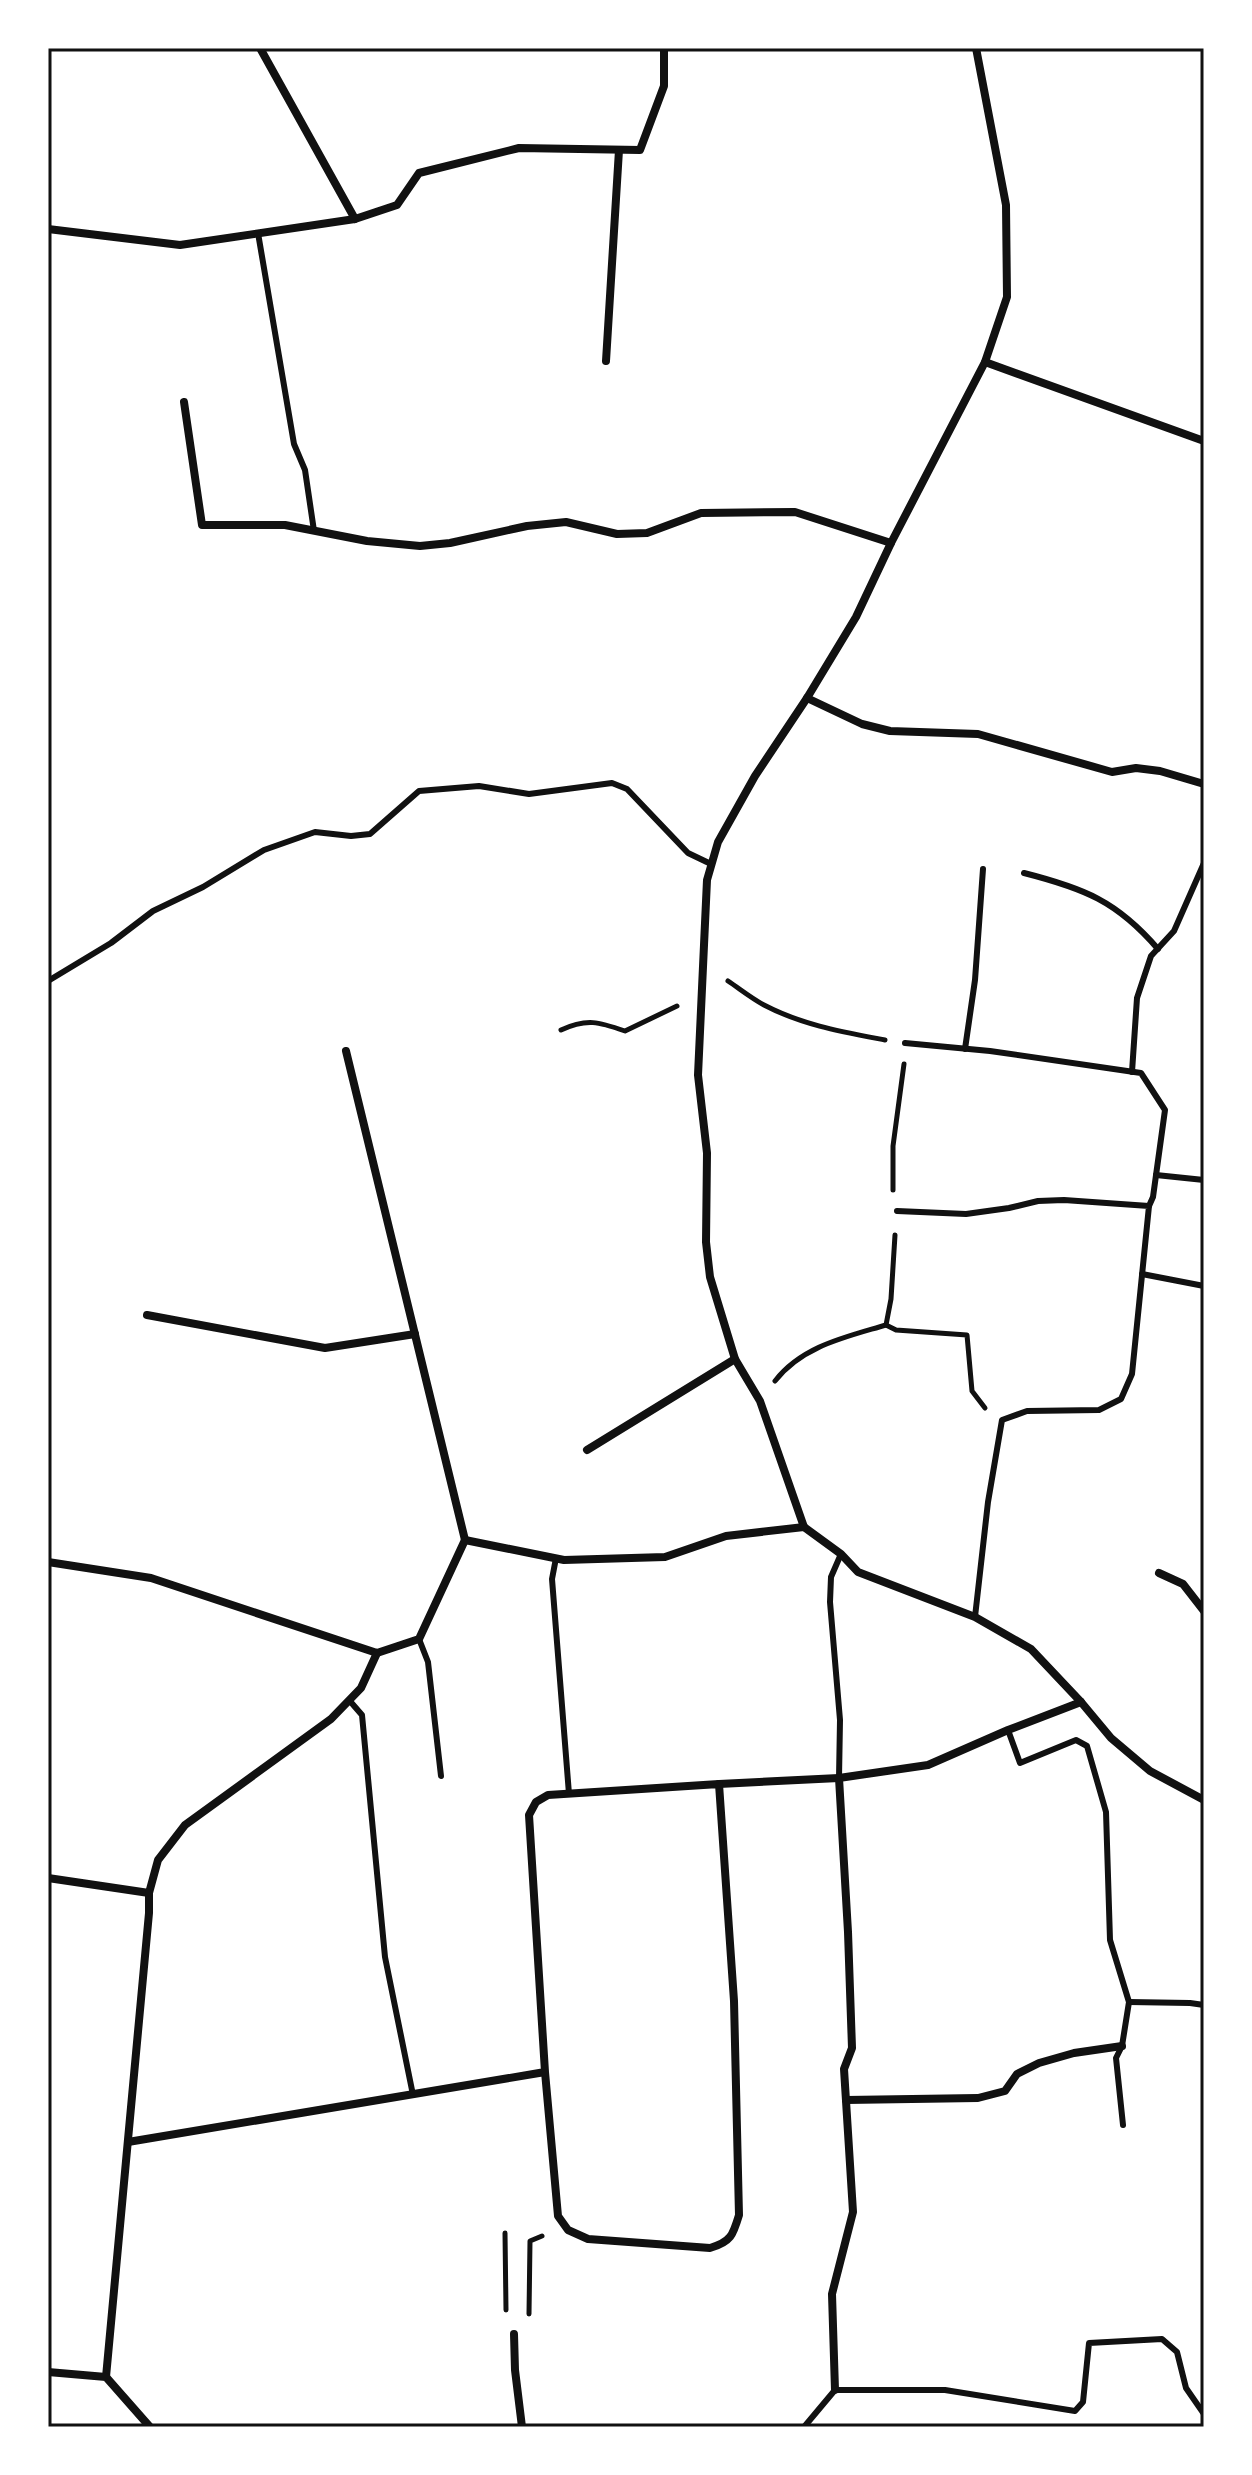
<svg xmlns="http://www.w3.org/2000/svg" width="1252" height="2475" font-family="Ubuntu,sans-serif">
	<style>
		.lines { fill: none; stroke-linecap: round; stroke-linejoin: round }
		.path { stroke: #111; stroke-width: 5 }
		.service { stroke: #111; stroke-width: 6 }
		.minor { stroke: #111; stroke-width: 8 }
		.neatline { fill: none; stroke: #111; stroke-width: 3 }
	</style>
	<rect width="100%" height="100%" fill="#fff"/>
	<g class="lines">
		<g class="path">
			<path d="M728,981C740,989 751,998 764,1005C802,1025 843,1032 885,1040"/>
			<path d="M561,1030C587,1018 599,1022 625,1031L677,1006"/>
			<polyline points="893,1190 893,1146 904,1064"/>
			<polyline points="886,1325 896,1330 967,1335 972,1391 985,1408"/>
			<path d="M775,1381C802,1346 846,1337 886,1325L891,1299L895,1235"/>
			<polyline points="505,2233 506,2310"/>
			<polyline points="529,2314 530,2241 542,2236"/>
		</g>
		<g class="service">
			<polyline points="258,233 294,444 305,470 314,531"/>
			<path d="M1024,873C1083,888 1117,901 1158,949"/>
			<polyline points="48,981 111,943 153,911 203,887 264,850 315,832 351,836 370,834 419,791 479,786 529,794 612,783 627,789 688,853 711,864"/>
			<polyline points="905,1043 990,1051 1141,1073 1165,1110 1153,1197 1149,1206"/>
			<polyline points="965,1049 975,980 983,869"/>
			<polyline points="1132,1072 1137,998 1151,956 1174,931 1204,863"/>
			<polyline points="1156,1175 1204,1180"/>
			<polyline points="897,1211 966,1214 1009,1208 1038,1201 1064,1200 1149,1206 1132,1374 1121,1399 1099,1410 1027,1411 1002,1420 988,1502 975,1617"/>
			<polyline points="1142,1274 1204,1286"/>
			<polyline points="556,1558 552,1579 569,1794"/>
			<polyline points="419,1639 428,1662 441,1776"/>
			<polyline points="349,1700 362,1715 385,1957 413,2095"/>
			<polyline points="1008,1730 1020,1763 1076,1740 1087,1746 1106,1812 1110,1940 1129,2002 1122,2046 1116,2058 1123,2125"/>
			<polyline points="839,1778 840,1720 830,1602 831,1577 841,1554"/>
			<polyline points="1129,2002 1190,2003 1204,2005"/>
			<polyline points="804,2427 835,2390 945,2390 1075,2411 1083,2402 1089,2343 1162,2339 1177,2352 1186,2388 1204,2414"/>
		</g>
		<g class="minor">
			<polyline points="260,48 355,219"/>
			<polyline points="976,48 1006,205 1007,297 985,362 891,543 856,617 807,698 755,776 718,842 707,880 698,1075 707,1153 706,1242 710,1277 735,1359 760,1401 804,1527 841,1554 858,1572 975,1617 1031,1649 1081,1702 1111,1738 1150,1771 1204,1800"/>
			<polyline points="48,229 180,245 355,219 397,205 419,173 519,148 640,150 664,86 664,48"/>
			<polyline points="606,361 619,150"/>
			<polyline points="985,362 1204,441"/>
			<polyline points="184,402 202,525 285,525 367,541 420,546 450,543 527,526 566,522 617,534 647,533 701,513 795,512 891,543"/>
			<polyline points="807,698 862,724 890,731 978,734 1112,772 1136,768 1160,771 1204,784"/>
			<polyline points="346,1051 465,1540"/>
			<polyline points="147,1315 325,1348 415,1334"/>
			<polyline points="587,1450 735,1359"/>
			<polyline points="48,1562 151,1578 377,1653 419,1639 465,1540 564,1560 665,1557 726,1536 804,1527"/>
			<polyline points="1159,1573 1183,1584 1204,1611"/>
			<polyline points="719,1784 839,1778"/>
			<polyline points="48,1878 149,1893 149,1913 106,2377"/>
			<polyline points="149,1893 158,1860 185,1825 331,1719 361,1688 377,1653"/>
			<polyline points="846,2100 978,2098 1005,2091 1017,2074 1039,2063 1074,2053 1122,2046"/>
			<path d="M128,2142L545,2072L558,2216L568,2230L588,2239L710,2248C731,2242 733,2235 739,2215L734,2001L719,1784L548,1795L536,1802L529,1815L545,2072"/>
			<polyline points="514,2334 515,2370 522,2427"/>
			<polyline points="48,2372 106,2377 150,2427"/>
			<polyline points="835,2390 832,2294 853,2212 844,2069 852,2048 848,1932 839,1778 928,1765 1008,1730 1081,1702"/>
		</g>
	</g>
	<rect width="1252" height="2475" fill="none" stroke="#ffffff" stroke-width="100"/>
	<rect x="50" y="50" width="1152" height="2375" class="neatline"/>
</svg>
